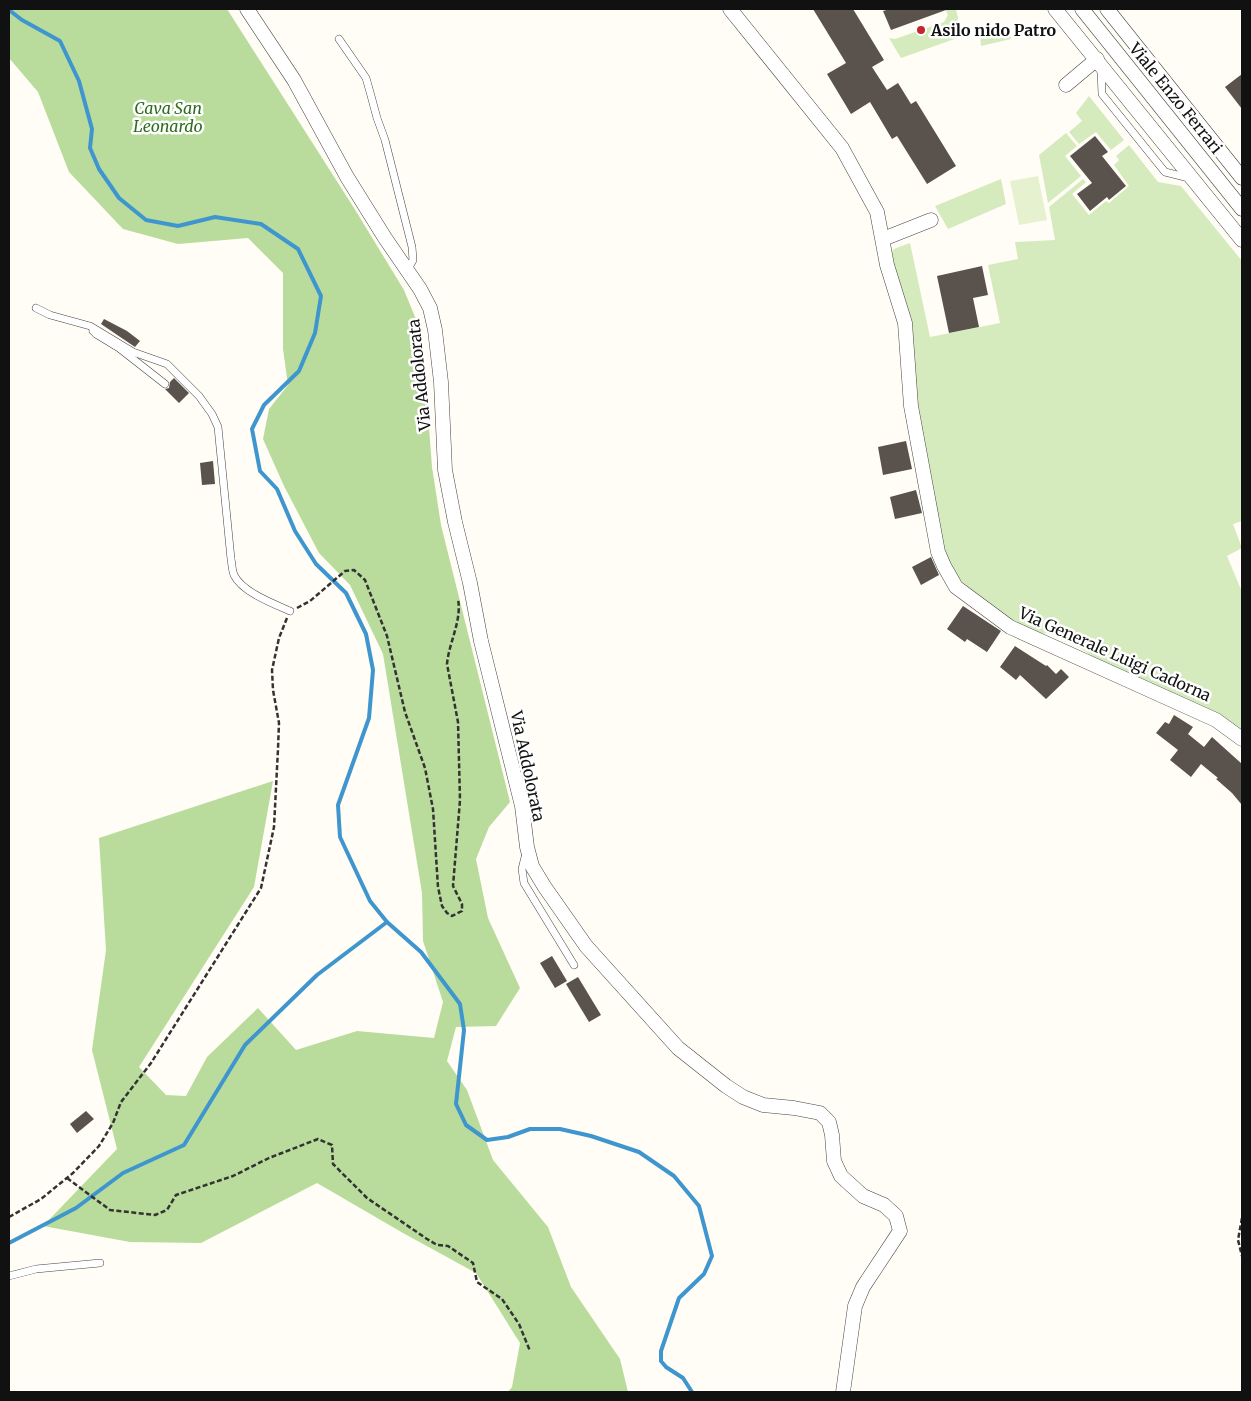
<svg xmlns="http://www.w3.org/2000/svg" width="1251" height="1401" font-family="Merriweather,serif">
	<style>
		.green { fill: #d5ebbd }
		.forest { fill: #b9dc9c }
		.pitch { fill: #e6f2cf }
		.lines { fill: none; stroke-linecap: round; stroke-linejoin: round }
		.stream { stroke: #3f96cf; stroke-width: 4 }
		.building { fill: #5a524d }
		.service-casing { stroke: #444; stroke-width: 8 }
		.minor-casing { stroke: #444; stroke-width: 15 }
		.path { stroke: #333; stroke-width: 2.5; stroke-dasharray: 5 2.5; stroke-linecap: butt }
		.service { stroke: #fff; stroke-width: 7 }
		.minor { stroke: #fff; stroke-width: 14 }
		.poi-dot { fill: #c4262e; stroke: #fff; stroke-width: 2 }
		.labels { text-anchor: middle; stroke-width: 5; stroke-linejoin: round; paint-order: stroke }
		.poi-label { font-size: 16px; font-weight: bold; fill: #111; stroke: #fff; text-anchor: start }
		.street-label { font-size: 16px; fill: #111; stroke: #fff }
		.park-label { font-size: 16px; font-style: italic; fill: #2f6b1f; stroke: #fff }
	</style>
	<rect width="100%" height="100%" fill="#fffdf5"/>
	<g class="green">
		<polygon points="945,9 956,9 958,18 957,24 963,36 901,58 889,38 895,39 944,22 948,15"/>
		<polygon points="1009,29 1011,39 981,46 980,35"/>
		<polygon points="1089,96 1124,140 1111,150 1096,132 1079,144 1069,132 1082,121 1076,113"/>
		<polygon points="1066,133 1077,146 1065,156 1081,176 1048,203 1039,155"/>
		<polygon points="1129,145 1158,182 1181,186 1242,261 1242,521 1233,524 1242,548 1227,556 1242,592 1242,731 1231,722 1174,694 1111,668 1058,634 1038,633 999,615 956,576 942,551 890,254 894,249 910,243 930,337 1000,323 988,265 1018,259 1015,242 1055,240 1049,207 1083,179 1086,182 1072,194 1089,215 1106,201 1109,203 1129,186 1114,165 1119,160 1116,156"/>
		<polygon points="1001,179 1006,204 948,229 935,206"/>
	</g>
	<polygon class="forest" points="9,9 227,9 354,208 404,290 422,334 432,467 441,525 510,802 489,827 476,859 488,918 520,988 496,1026 456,1027 447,1061 467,1090 493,1160 548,1227 571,1287 620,1359 628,1392 508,1392 512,1387 520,1343 476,1273 403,1233 317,1183 201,1243 130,1242 43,1226 117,1149 92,1050 106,950 99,838 273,781 254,887 139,1067 166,1095 186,1096 207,1057 258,1008 296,1050 357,1031 434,1038 443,1002 423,941 422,893 383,654 350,585 319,553 284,486 263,439 269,409 288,385 283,349 283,273 248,238 178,244 123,229 69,172 38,92 9,58"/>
	<polygon class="pitch" points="1038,176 1047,220 1019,225 1010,181"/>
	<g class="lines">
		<g class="stream">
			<polyline points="9,10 22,20 60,41 79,81 92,129 90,148 99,169 119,198 146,220 178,226 215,217 261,224 298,249 321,296 315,333 299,371 264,405 252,429 260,471 277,489 295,531 316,564 346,593 366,634 373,670 369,718 338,805 340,837 370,901 387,922 421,952 460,1004 464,1030 456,1104 466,1125 487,1140 508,1137 530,1129 560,1129 591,1136 639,1152 674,1176 699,1206 712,1256 704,1274 679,1298 661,1351 661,1361 666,1367 683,1378 692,1392"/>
			<polyline points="9,1243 76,1208 123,1173 184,1145 245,1045 317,975 387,922"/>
		</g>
	</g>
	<g class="building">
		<polygon points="813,9 853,9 884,60 872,67 887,90 898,83 911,104 916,101 956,166 927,184 897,136 892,139 870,102 851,114 827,74 846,63"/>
		<polygon points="890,9 946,9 946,10 891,30 883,11"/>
		<polygon points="1242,74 1242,109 1225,87"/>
		<polygon points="1095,136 1108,152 1102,156 1126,186 1109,200 1107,197 1090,211 1077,194 1092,183 1070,156"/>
		<polygon points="982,266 988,295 973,298 979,327 949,333 937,276"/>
		<polygon points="104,319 127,331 140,341 135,347 101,324"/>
		<polygon points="174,378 189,393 179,403 165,389 169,388 170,382"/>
		<polygon points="906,441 912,469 883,475 878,447"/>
		<polygon points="213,461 215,484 202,485 200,463"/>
		<polygon points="916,490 922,513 895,519 890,497"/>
		<polygon points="931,557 939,575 921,585 912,567"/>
		<polygon points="963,606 1001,631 987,652 967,639 965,642 947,629"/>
		<polygon points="1015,646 1046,666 1047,665 1056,674 1061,669 1069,677 1046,699 1020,675 1016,680 1000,667"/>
		<polygon points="1174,715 1193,727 1188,734 1204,747 1212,737 1242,764 1242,805 1232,793 1216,779 1218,778 1201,764 1191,777 1170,760 1178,750 1156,733 1165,722 1169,724"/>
		<polygon points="552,956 567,981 555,988 540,963"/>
		<polygon points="578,977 601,1015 589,1022 566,984"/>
		<polygon points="86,1111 94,1119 77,1133 70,1124"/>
	</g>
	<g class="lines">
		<defs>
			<g id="service">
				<polyline points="339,39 366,78 370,92 377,118 385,140 412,247 413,260 408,269"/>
				<polyline points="1101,70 1102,94 1165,172 1189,178"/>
				<path d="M36,308L50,315L90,326L133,352L167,364L199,396L212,414L218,427L231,559C232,564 232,570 234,575C242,592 274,604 290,611"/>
				<polyline points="93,331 96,334 119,348 165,384"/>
				<polyline points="526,853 522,869 524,883 574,965"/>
				<polyline points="9,1276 36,1269 100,1263"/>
			</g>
			<g id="minor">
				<polyline points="247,9 294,80 347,177 385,238 420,289 430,308 435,330 441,382 445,470 455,522 470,583 481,641 522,806 527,847 532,866 544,886 586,946 678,1048 726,1086 743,1097 763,1105 794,1108 820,1113 829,1122 832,1135 834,1161 841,1176 863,1196 884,1205 896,1216 900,1231 863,1287 855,1306 843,1392"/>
				<polyline points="730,9 842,148 877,212 887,265 905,323 911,406 938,552 944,566 956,587 1010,627 1216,720 1242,739"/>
				<polyline points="1055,9 1242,240"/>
				<polyline points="1082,9 1242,209"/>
				<polyline points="1107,9 1242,178"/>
				<polyline points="1066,85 1097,59"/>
				<polyline points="883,239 931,220"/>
			</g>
		</defs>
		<use href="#service" class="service-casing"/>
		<use href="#minor" class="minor-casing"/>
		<g class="path">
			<path d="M297,608L310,601L345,571L354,570L365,580L387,636L405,712L425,768L433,809L438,887L442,906L447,913L452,916L462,911V904L453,886L460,800L458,722L447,664C449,642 462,621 458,599"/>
			<polyline points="67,1178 110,1210 155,1215 167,1210 176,1195 233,1176 269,1158 318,1139 332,1145 333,1164 367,1198 427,1239 437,1245 448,1246 473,1263 477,1282 502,1299 519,1324 530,1351"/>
			<polyline points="9,1217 41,1199 73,1173 99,1146 113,1123 121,1102 151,1063 261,888 274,827 278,749 279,723 273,690 272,670 279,638 287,618"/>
			<polyline points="1242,1218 1238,1240 1242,1256"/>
		</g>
		<use href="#service" class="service"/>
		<use href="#minor" class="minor"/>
	</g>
	<circle class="poi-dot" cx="921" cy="30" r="5"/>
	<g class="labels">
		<g class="poi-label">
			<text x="931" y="36">Asilo nido Patro</text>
		</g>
		<g class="street-label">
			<text transform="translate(1176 98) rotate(51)" y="6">Viale Enzo Ferrari</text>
			<text transform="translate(419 375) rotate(-96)" y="6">Via Addolorata</text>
			<text transform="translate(1115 654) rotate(24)" y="6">Via Generale Luigi Cadorna</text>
			<text transform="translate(528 766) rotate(78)" y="6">Via Addolorata</text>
		</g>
		<g class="park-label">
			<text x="168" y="114">Cava San<tspan x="168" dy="18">Leonardo</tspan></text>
		</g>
	</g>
	<rect width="1251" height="1401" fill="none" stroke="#111111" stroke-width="20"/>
</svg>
